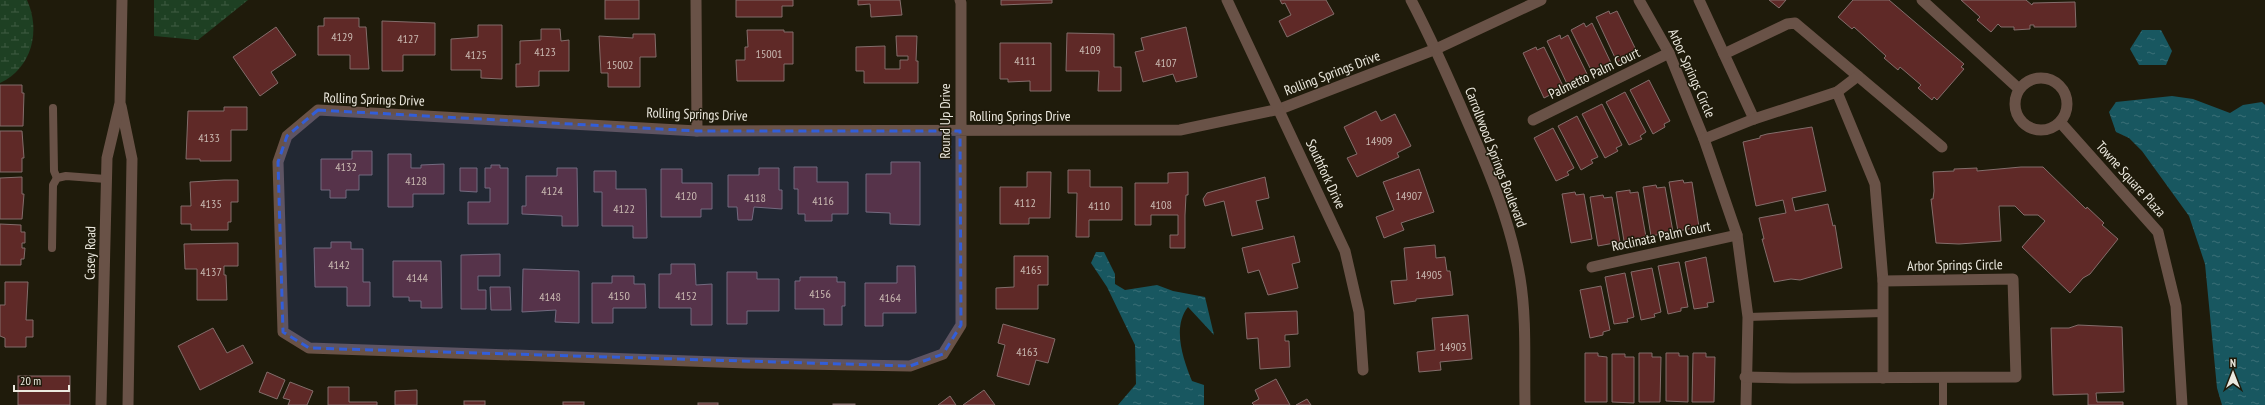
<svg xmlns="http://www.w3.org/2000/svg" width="2265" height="405" font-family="'PT Sans Narrow',sans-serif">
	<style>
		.wetland { fill: url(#wetland-marsh) }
		.water { fill: url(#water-ripples) }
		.building { fill: #5f2927; stroke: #836d6b }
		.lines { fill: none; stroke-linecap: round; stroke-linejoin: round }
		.service { stroke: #695247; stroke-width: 8 }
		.minor { stroke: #695247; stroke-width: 11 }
		.tertiary { stroke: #695247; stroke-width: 11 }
		.marked { fill: #325ed9; fill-opacity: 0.2; stroke: #325ed9; stroke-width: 3; stroke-dasharray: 8 5; stroke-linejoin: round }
		.labels { text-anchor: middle; stroke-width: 3; stroke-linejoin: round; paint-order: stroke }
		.number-label { font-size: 12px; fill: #c9b9b1 }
		.street-label { font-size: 14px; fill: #ece9df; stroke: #1f1b0b }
	</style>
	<defs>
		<pattern id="wetland-marsh" width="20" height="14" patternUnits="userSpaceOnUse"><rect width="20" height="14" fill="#1e4023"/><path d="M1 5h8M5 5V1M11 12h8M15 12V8" fill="none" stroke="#3f5c42"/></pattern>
		<pattern id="water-ripples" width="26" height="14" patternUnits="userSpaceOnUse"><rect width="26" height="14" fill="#185760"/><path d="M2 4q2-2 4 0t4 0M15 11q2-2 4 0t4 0" fill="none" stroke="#3a6f76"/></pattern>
	</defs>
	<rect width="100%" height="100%" fill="#1f1b0b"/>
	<g class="wetland">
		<path d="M0,0H27C41,31 32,68 0,83Z"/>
		<polygon points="154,0 248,0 198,40 154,36"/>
	</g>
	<g class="water">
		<polygon points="2142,30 2161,30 2172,51 2166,65 2139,65 2130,49"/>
		<polygon points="2172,96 2193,99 2230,113 2243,105 2262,102 2265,105 2265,405 2222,405 2217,388 2205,264 2189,216 2142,151 2129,138 2116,132 2109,112 2116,102"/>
		<path d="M1096,252H1104L1115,274V284L1125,290L1157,285L1173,291L1205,297L1214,335L1188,307C1172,327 1183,359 1192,381L1204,385V405H1118L1136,384L1135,345L1107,287L1091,263Z"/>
	</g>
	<g class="building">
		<rect x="605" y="0" width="34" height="19"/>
		<polygon points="736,0 793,0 793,6 782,6 782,17 736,17"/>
		<polygon points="858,0 900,0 902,15 871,17 870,4 858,5"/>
		<polygon points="1001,0 1052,0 1052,3 1001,5"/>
		<polygon points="1280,0 1326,0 1334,14 1287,37 1279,21 1291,15 1285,3 1282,4"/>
		<polygon points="1769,0 1786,0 1779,8"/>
		<polygon points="1853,0 1889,0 1964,64 1961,67 1964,69 1937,100 1934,97 1932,100 1918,88 1921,85 1900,67 1898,70 1884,58 1886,56 1854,27 1852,29 1838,17"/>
		<polygon points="1961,0 2026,0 2032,5 2033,3 2075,2 2076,27 2034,27 2034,25 2030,25 2030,29 2014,30 2014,27 2001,27 1998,24 1991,32 1977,20 1980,17"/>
		<polygon points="1609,11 1610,14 1617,11 1637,52 1617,62 1596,17"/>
		<polygon points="324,18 359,18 359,27 366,27 369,69 350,69 350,55 318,55 318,26 324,26"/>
		<polygon points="382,21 435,23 435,55 403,55 403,71 382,71"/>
		<polygon points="1584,23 1586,27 1592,23 1612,65 1593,74 1571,30"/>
		<polygon points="478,25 502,25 502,79 481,78 481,70 451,70 451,39 478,37"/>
		<polygon points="276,27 296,55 271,72 278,83 260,96 233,57"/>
		<polygon points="1186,27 1197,77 1176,82 1173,74 1143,82 1135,52 1144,50 1141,38"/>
		<polygon points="541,29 560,29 561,41 569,40 569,71 539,71 539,86 516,87 516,64 520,64 520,41 541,40"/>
		<polygon points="747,30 784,30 784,32 793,32 793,64 784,64 784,81 737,81 736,60 745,60 745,47 748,47"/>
		<polygon points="1067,33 1114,34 1114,67 1121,67 1121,91 1098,91 1099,71 1066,71"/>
		<polygon points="633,34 655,34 656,57 640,57 640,87 608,87 608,73 601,73 599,36 633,38"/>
		<polygon points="1560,35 1561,39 1568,35 1588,76 1568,86 1547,41"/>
		<polygon points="896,36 917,36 916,61 918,61 918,83 864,83 864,71 856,71 856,47 885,46 885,69 900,69 900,60 908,60 908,56 897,56"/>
		<polygon points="1000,43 1051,43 1051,91 1030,91 1030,81 1008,82 1008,79 1000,79"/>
		<polygon points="1536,47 1537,50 1544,47 1564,88 1544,98 1523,53"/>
		<polygon points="1649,80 1670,121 1664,124 1665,127 1653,134 1630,90"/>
		<polygon points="0,85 22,85 22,93 24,93 23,126 0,126"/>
		<polygon points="1625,92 1646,132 1640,136 1642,139 1629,145 1606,102"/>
		<polygon points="1602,104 1622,145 1616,148 1618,151 1605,158 1582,114"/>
		<polygon points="224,107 247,107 247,130 231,130 231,161 200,161 200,159 186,159 188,111 224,111"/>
		<polygon points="1376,111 1381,121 1395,114 1411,146 1397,153 1399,157 1357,177 1347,158 1357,154 1344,127"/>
		<polygon points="1577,116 1598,157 1591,160 1593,163 1581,170 1558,126"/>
		<polygon points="1812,127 1826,191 1792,198 1795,211 1828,204 1833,226 1835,225 1842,268 1800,280 1791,279 1774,282 1762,239 1764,239 1759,218 1786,213 1783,200 1756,206 1743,142 1760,138 1760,136 1767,134"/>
		<polygon points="1553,128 1574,168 1567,172 1569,175 1556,181 1534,138"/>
		<polygon points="0,131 22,131 24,158 22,158 22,172 0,172"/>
		<polygon points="352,151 372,151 372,175 359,175 359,190 346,190 346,198 330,198 330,190 321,190 321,159 352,159"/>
		<polygon points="388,154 411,154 411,168 421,168 421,165 444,164 444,194 413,194 413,207 388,207"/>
		<polygon points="891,162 920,162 920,225 890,224 890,213 866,212 866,174 891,174"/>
		<polygon points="491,165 500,165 500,168 508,168 508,224 468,224 468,202 490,202 490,188 485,188 485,168 491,168"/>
		<polygon points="794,167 817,167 817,182 848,182 848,214 832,214 832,221 805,221 805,214 798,214 798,189 794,189"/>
		<polygon points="2021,167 2043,167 2086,209 2087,207 2104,223 2102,225 2118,239 2090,274 2083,278 2070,293 2022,247 2045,221 2038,215 2024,215 2015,206 1999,206 2001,241 1959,244 1936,243 1931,199 1933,199 1934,191 1933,172 1954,171 1954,169 1977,168 1977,171"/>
		<polygon points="460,168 477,168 477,192 460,191"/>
		<polygon points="557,168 577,168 578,226 562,226 562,216 522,214 522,206 526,206 526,176 557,176"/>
		<polygon points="759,168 779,168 779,190 782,190 782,209 754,207 752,220 738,220 737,207 728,207 728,175 759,175"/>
		<polygon points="661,169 682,169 682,183 712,183 712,209 701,209 701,217 661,217"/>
		<polygon points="1419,169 1434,212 1401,223 1404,230 1384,238 1376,217 1394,210 1383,182"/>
		<polygon points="1068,170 1090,170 1090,187 1122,187 1122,220 1089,220 1089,237 1076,237 1077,193 1068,193"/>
		<polygon points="594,171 616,171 616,189 646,189 647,238 633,238 633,226 602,226 602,192 594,192"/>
		<polygon points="1027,172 1051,172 1050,218 1029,218 1029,224 1000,224 1000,187 1027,187"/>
		<polygon points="1188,172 1188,195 1186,195 1185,215 1185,248 1170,248 1170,235 1178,235 1178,215 1151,215 1151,225 1135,225 1135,183 1168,183 1168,173"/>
		<polygon points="22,177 22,194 24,194 22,219 0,219 0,178"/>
		<polygon points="1265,177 1269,198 1256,201 1263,229 1232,236 1224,201 1205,206 1203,199 1207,193"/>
		<polygon points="224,180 238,180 238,202 231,202 231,222 228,222 228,230 191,230 191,224 181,224 181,206 191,206 190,182"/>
		<polygon points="1683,180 1684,183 1692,182 1699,227 1678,231 1669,182"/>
		<polygon points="1656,185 1657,188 1665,187 1673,232 1651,236 1643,187"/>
		<polygon points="1630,190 1630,193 1638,192 1646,237 1624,241 1616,192"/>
		<polygon points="1575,192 1576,195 1584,194 1592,239 1571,243 1562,194"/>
		<polygon points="1603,195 1604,198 1612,197 1620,242 1598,246 1590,197"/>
		<polygon points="0,224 21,225 21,232 25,232 25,243 22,243 22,248 25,248 24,259 21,259 21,265 0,265"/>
		<polygon points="1294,236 1300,262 1292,264 1298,288 1268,295 1259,270 1248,273 1242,248"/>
		<polygon points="331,242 351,242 351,249 363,249 363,282 370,282 370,306 347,306 347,287 315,287 314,248 331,248"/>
		<polygon points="238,243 238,266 224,266 224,275 226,275 227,300 197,300 197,269 185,269 184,244"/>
		<polygon points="1435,245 1436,258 1445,257 1447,271 1450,271 1453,295 1416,299 1416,301 1394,304 1391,281 1407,280 1404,248"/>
		<polygon points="500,254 500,276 478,276 478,290 486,290 486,309 461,309 461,255"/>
		<polygon points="1014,256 1048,256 1048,285 1038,285 1038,309 996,309 996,288 1014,287"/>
		<polygon points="1706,257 1714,302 1707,303 1708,307 1694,309 1685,262"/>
		<polygon points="393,261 441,261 442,308 421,308 421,301 409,301 409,297 393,297"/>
		<polygon points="1679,262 1688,307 1681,308 1681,311 1668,314 1658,266"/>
		<polygon points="671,264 695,264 696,285 712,284 712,325 691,325 691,308 659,308 659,274 671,274"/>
		<polygon points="897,266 915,266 916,313 883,313 883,326 865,326 865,283 897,283"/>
		<polygon points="1652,268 1661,312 1654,314 1655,317 1641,320 1631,272"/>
		<polygon points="523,269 579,271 579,323 555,322 556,310 522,312"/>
		<polygon points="727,272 757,272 757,279 779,279 779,311 747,311 747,324 727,324"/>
		<polygon points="1625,273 1634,317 1627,319 1628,322 1614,324 1605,277"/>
		<polygon points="612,276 634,276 634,284 645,284 646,308 613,308 613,323 592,323 592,283 612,283"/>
		<polygon points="800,277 837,277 837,282 845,282 845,306 842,306 842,325 824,325 824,309 795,309 795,281 800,281"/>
		<polygon points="5,282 28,282 26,320 33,320 33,337 26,337 26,347 5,347 5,338 0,336 0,305 5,305"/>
		<polygon points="1601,286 1610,330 1603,332 1603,335 1590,338 1580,290"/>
		<polygon points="490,287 510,287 511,310 491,310"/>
		<polygon points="1297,311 1298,334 1285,335 1285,341 1289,341 1290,367 1260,369 1258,338 1247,339 1245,313"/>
		<polygon points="1468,315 1472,359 1440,362 1441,370 1419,372 1417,352 1435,350 1432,318"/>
		<polygon points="1003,324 1055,339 1048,363 1036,360 1029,385 997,376 1005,345 998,343"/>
		<polygon points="2078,325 2122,327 2124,392 2096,393 2097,402 2123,402 2123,405 2088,405 2088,394 2053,395 2051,328 2069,328"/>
		<polygon points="213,328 227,353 243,345 253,363 200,390 178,346"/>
		<polygon points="1585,353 1598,353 1598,356 1607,357 1607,402 1585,402"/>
		<polygon points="1639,353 1652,353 1652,357 1661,357 1660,402 1639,402"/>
		<polygon points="1666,353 1679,353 1679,356 1688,356 1688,402 1666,401"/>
		<polygon points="1693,353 1706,353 1706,357 1715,357 1714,402 1692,402"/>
		<polygon points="1612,354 1625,354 1625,357 1634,357 1634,403 1612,402"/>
		<polygon points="267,372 285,380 277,399 259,392"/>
		<rect x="18" y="376" width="52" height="29"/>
		<polygon points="1276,379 1290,405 1254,405 1252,403 1259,399 1255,390"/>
		<polygon points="290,382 313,391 307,405 288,405 290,400 283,398"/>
		<polygon points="328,387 349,387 349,402 377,402 377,405 328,405"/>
		<polygon points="417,390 417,405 395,405 395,391"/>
		<polygon points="984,390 995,405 963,405"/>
		<polygon points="950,396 956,405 938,405"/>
		<polygon points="1307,399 1311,405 1296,405"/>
		<rect x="464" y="401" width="21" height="4"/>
		<rect x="563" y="402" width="21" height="3"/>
		<rect x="698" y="403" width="20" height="2"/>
		<rect x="833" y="404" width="22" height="1"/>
	</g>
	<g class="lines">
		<g class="service">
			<polyline points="53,108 54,171 57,178"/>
			<polyline points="52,248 53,185 57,178 66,176 106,179"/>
			<polyline points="1748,317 1883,313"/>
			<polyline points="1943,405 1943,378"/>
		</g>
		<g class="minor">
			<polyline points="696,0 697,131"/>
			<polyline points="960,0 961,3 961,325 943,354 910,366 747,363 309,348 283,332 278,162 287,136 318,110 697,131 1180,130 1280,109 1436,49 1541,0"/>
			<polyline points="1227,0 1345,251 1359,312 1363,370"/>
			<polyline points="1639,0 1669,53 1704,139 1737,235 1748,317 1746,405"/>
			<polyline points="1699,0 1754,119"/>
			<polyline points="1922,0 2019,89"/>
			<polyline points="1724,54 1787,24 1795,23 1942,147"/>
			<circle cx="2041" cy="104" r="26"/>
			<polyline points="1837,92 1858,76"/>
			<polyline points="1533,120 1669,53"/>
			<polyline points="2060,122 2158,232 2176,306 2182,405"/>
			<polyline points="1704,139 1754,119 1837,92 1875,184 1883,281 1883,378"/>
			<polyline points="1592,267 1737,235"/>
			<polyline points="1745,377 1793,378 2016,377 2013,279 1883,281"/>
		</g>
		<g class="tertiary">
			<path d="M1411,0C1432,40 1450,81 1468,123C1490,173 1511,224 1520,278C1527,320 1524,363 1525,405"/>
			<polyline points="121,106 132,159 128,405"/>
			<polyline points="101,405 107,158 120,103 122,0"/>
		</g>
	</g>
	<path class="marked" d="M318,110L697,131H960L961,325L943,354L910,366L309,348L283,332L278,162L287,136Z"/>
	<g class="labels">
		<g class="number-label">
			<text x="342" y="41">4129</text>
			<text x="408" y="43">4127</text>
			<text x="1090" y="54">4109</text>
			<text x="545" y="56">4123</text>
			<text x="769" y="58">15001</text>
			<text x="476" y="59">4125</text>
			<text x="1025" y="65">4111</text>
			<text x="1166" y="67">4107</text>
			<text x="620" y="69">15002</text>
			<text x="209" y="142">4133</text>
			<text x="1379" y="145">14909</text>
			<text x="346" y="171">4132</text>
			<text x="416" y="185">4128</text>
			<text x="552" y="195">4124</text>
			<text x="686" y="200">4120</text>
			<text x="1409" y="200">14907</text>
			<text x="755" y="202">4118</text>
			<text x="823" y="205">4116</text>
			<text x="1025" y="207">4112</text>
			<text x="211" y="208">4135</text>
			<text x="1161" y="209">4108</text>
			<text x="1099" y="210">4110</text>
			<text x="624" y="213">4122</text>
			<text x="339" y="269">4142</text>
			<text x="1031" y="274">4165</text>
			<text x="211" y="276">4137</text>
			<text x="1429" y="279">14905</text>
			<text x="417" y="282">4144</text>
			<text x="820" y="298">4156</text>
			<text x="619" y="300">4150</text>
			<text x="686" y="300">4152</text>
			<text x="550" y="301">4148</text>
			<text x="890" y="302">4164</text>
			<text x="1453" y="351">14903</text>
			<text x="1027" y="356">4163</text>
		</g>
		<g class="street-label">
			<text transform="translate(1332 73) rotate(-21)" y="5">Rolling Springs Drive</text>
			<text transform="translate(1594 73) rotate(-26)" y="5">Palmetto Palm Court</text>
			<text transform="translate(1692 73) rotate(66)" y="5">Arbor Springs Circle</text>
			<text transform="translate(374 99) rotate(2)" y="5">Rolling Springs Drive</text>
			<text transform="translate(697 114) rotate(2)" y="5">Rolling Springs Drive</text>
			<text x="1020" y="121">Rolling Springs Drive</text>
			<text transform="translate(945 121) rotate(-90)" y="5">Round Up Drive</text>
			<text transform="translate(1496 157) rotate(69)" y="5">Carrollwood Springs Boulevard</text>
			<text transform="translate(1326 174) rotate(65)" y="5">Southfork Drive</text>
			<text transform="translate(2131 179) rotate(48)" y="5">Towne Square Plaza</text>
			<text transform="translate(1661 236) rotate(-12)" y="5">Roclinata Palm Court</text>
			<text transform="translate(90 253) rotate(-89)" y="5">Casey Road</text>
			<text transform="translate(1955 265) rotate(-1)" y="5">Arbor Springs Circle</text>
		</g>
	</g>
	<g transform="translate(2233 373)" stroke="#1f1b0b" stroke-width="3" paint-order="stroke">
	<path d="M0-3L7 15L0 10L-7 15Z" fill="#ece9df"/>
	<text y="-6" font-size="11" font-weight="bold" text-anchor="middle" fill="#ece9df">N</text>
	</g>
	<path d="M14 385v6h55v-6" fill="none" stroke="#ece9df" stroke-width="2"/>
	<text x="20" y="385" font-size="12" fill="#ece9df" stroke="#1f1b0b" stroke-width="3" paint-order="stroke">20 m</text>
</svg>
